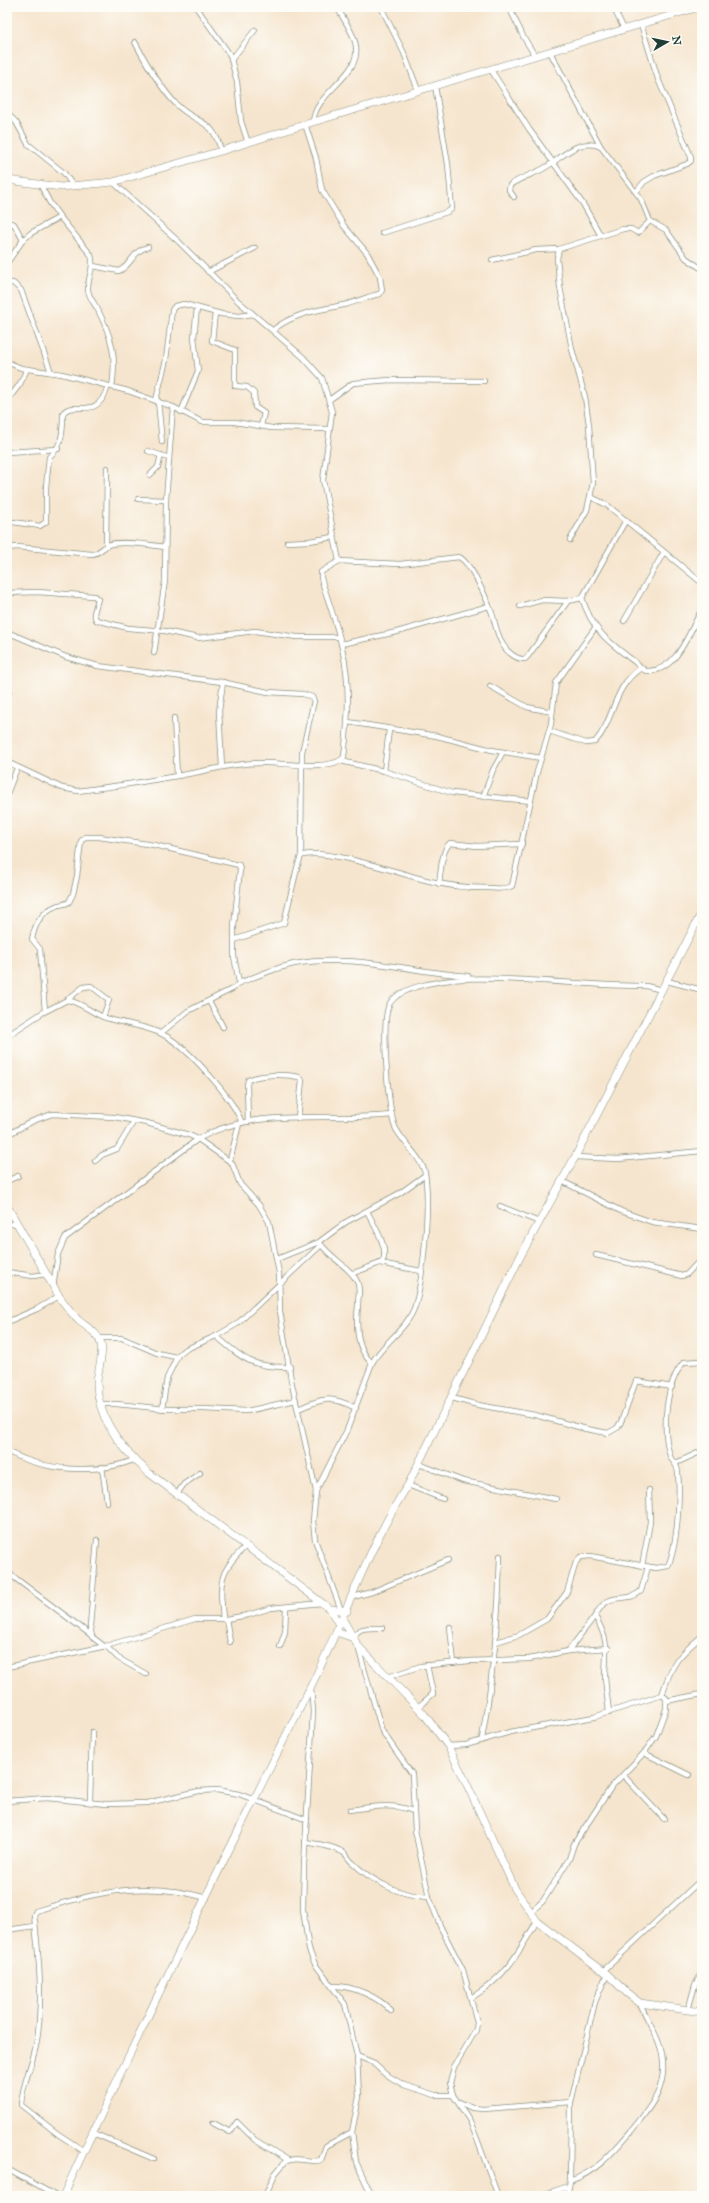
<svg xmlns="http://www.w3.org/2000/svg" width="709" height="2203" font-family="'IM FELL Great Primer',serif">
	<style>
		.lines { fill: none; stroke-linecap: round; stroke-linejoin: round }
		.minor-casing { stroke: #8a9181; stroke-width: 6 }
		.secondary-casing { stroke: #8a9181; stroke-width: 8 }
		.minor { stroke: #fff; stroke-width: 4.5 }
		.secondary { stroke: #fff; stroke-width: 7 }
	</style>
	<rect width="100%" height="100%" fill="#fdfcf7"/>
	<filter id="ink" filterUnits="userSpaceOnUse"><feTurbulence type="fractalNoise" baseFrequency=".025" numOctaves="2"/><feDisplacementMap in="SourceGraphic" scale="8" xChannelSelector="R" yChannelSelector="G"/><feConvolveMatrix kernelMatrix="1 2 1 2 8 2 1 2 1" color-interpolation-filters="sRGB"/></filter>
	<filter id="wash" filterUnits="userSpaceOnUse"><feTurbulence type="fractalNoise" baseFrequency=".012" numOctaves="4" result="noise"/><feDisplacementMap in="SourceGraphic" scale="16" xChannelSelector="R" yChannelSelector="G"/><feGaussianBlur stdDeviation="0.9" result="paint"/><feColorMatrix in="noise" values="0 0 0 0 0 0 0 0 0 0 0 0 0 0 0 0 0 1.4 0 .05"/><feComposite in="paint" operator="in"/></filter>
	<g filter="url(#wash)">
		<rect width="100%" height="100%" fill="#f6e5ce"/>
	</g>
	<g filter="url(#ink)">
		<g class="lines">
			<defs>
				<g id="minor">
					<polyline points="196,7 230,55 237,82 241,121 248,143"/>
					<polyline points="381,7 404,53 418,90"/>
					<polyline points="509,7 523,36 535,56"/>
					<polyline points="613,7 624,29"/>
					<path d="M135,42C146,63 159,86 176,104C196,125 213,117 221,151"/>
					<polyline points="550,52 601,147 641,199 650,221 666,230 686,258 702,269"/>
					<polyline points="231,60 255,30"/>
					<polyline points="491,70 529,129 583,204 601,236"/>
					<polyline points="7,113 16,122 28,144 64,173 74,187"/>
					<path d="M313,122C315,92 361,76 356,46C354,32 343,19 337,7"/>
					<polyline points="113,182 179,242 238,301 303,357 322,378 332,412 323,480 339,561"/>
					<polyline points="636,192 644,182 654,176 687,164 691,161 691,157 658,79 641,24"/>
					<path d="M514,197L509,190L510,185C521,177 535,174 546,167C563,157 579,137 601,147"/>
					<path d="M60,217L91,255C95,267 88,276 88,288C87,295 95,304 98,310C112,338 117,356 112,387"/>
					<polyline points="7,222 14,224 23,240"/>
					<polyline points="382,233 447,212 452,209 448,164 435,86"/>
					<polyline points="559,249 557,259 560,287 572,349 585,397 589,425 593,483 587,510 570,540"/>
					<polyline points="492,260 536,250 559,249 623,229 631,229 638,233 650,221"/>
					<polyline points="7,263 23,240 31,233 60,217 50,203 41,186"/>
					<path d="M93,266L119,271C132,265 133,250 148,247"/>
					<polyline points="208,272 255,248"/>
					<polyline points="7,283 13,283 21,290 51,372"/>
					<polyline points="215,313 212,341 235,350 235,386 247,387 254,393 255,407 264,413 261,426"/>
					<path d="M273,330C294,313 318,310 344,305C356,302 368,296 380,294L382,290L380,277L367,253L344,226L322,190L316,158L305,124"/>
					<polyline points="7,362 21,368 62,374 128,391 173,407 202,422 235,422 272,428 329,429"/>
					<polyline points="156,400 166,360 172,310 175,306 184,304 221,314 239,316 253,314"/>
					<polyline points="329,400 353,383 390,380 484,381"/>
					<polyline points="7,401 20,384 27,369"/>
					<polyline points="158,401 162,442"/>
					<polyline points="181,412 198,371 194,337 197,308"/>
					<polyline points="148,451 169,458"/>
					<polyline points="7,452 58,449"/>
					<polyline points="150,475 158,467 161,455"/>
					<polyline points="591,497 607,505 702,583"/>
					<polyline points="138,499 166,500"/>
					<path d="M7,524L13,522L40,526L46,522V487L49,457C63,446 63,430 63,413C74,399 97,423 108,386"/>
					<polyline points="287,542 309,541 334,537"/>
					<polyline points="106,546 107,468"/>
					<path d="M7,548L17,547L92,554C100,553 102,548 108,545C121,540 151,545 165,547"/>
					<polyline points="7,593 37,592 94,596 98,599 94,613 96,620 128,628 165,631 198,638 255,631 297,637 339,637"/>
					<path d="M582,598C592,629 606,640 631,659C637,663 640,668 646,671C677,673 689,632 702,609"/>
					<polyline points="520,606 542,600 568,601 582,598 626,520"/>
					<polyline points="624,621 664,552"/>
					<polyline points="7,632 66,657 98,666 222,682 268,692 303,694 312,697 314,701 302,752 301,856"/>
					<polyline points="341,644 397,632 489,606"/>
					<polyline points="154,653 165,581 166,500 173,407"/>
					<polyline points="490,686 527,707 552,712"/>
					<polyline points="7,692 9,692"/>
					<polyline points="174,718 177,776"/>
					<polyline points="348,722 437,736 492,750 541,758"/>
					<path d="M549,731L586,743L595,742C615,720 612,687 641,668"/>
					<polyline points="341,761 384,771 452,793 531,801"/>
					<path d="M7,762L62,788L78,791C111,787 144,782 177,776C207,771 236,762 267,763C284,763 333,771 344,757C348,721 351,684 342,648C337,624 328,601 321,578V572L339,561L400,564L459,557C471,563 487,599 492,613C495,623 497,635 503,645C507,652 517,660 525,659L528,656L568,601"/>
					<polyline points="222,767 219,711 223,682"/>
					<polyline points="384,771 389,730"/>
					<polyline points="7,794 17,768"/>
					<polyline points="483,797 493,770 503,752"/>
					<path d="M439,884C441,873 441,851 450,843L477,846L522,844"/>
					<path d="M234,940L284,923L297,868L301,856C323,846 403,875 430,881C448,886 469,888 488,888C495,888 505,890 512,886L537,772L551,724L556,683L595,628"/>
					<polyline points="667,981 702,990"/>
					<path d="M239,983C257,976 275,968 294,964C351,953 411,972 468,976"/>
					<polyline points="67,1000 83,987 91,986 109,1000 103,1017"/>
					<polyline points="209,1001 223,1027"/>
					<path d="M45,1011L40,949L32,939C35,924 41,912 56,906C60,904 65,905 69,902L73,894L77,876L81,841L85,837H99L154,845L239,865L240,869L234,926V956L239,983L234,988L188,1011L161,1033"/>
					<path d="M7,1036L42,1013L67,1000C80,1002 91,1012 103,1017C122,1024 144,1025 162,1034C187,1046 232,1097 242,1123"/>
					<path d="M248,1122L247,1085L248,1080C261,1074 286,1074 299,1077L302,1080L298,1118"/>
					<polyline points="7,1135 33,1121 52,1114 114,1117 147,1123 189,1135 198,1139 232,1163 240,1184 259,1205 269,1222 279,1273 280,1311 291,1380 316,1491 313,1521 315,1540 341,1610"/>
					<polyline points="575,1157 618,1159 702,1151"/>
					<polyline points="230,1160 239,1124"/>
					<polyline points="95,1161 102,1155 117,1149 134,1121"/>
					<polyline points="7,1181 18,1176"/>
					<polyline points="562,1181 621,1211 652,1222 702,1229"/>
					<polyline points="500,1206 539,1222"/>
					<polyline points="7,1225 17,1223"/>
					<path d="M320,1243C330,1258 353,1269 358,1284C360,1291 358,1298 358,1305C356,1326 356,1349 372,1363"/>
					<polyline points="596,1255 682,1276 687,1274 702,1258"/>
					<polyline points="277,1259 319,1242 346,1222 400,1193 425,1175"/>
					<polyline points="380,1263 421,1271"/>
					<polyline points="7,1272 33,1276 46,1274"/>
					<path d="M353,1273C356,1272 381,1263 382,1262C391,1250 372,1222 367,1211"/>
					<path d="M53,1287L58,1254L65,1238L198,1139C256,1106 328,1122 391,1115"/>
					<polyline points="7,1322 37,1309 59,1296"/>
					<path d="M216,1336C243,1359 252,1368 290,1367"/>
					<polyline points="98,1338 122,1338 157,1353 176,1357"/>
					<polyline points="452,1398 478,1405 535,1415 586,1429 608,1433 617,1428 621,1422 636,1381 672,1387"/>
					<polyline points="101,1404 116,1404 167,1409 203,1409 247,1411 296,1400"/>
					<polyline points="162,1409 167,1378 178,1355 184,1350 216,1336 237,1324 321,1245"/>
					<path d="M298,1409C324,1398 330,1395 356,1408"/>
					<path d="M7,1451C43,1471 95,1475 134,1460"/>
					<polyline points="676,1463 702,1451"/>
					<polyline points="419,1464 463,1481 556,1499"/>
					<polyline points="102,1467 107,1502"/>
					<polyline points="408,1485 443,1499"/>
					<path d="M316,1491L347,1430L372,1363C383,1343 408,1328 415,1306C424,1276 430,1204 425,1173C422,1158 402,1142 395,1127C388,1109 381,1021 389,1005C393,996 407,990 416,987C452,976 489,978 526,980C566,982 606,986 646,986L662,990"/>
					<polyline points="177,1494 184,1484 200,1473"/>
					<polyline points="97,1540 90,1626 92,1637 104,1646"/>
					<polyline points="642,1566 650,1522 649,1490"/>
					<polyline points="7,1572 91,1635"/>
					<polyline points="353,1597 372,1592 448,1560"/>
					<path d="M223,1619C220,1584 217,1573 245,1547"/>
					<polyline points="226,1619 230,1642"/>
					<polyline points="450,1627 454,1663"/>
					<path d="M354,1638C357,1626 371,1628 382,1628"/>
					<path d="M496,1642L519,1635L547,1619L567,1592L576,1562L581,1557L590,1556L656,1568L668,1566C678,1543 680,1497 678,1472C677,1462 672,1463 670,1456C662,1430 665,1383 684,1362L702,1361"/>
					<polyline points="106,1646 118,1658 146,1674"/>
					<polyline points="280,1647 285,1632 286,1607"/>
					<polyline points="358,1647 382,1731 412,1774 415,1830 429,1897 441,1928 463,1970 477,2022 476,2030 454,2067 450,2083 453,2095 470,2121 477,2139 498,2196"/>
					<polyline points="568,1651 595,1616"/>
					<polyline points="7,1667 106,1646 195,1619 226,1619 248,1615 271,1608 322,1603"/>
					<polyline points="388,1677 421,1666 469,1661 529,1659 568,1651 608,1648"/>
					<polyline points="311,1687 313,1712 304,1865 303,1909 306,1930 309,1950 315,1964 345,2004 357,2056 372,2062 385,2074 404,2085 435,2095 453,2095"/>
					<path d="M662,1695C672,1663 677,1657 702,1636"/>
					<polyline points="666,1701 702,1694"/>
					<polyline points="418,1707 433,1694 427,1665"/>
					<path d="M609,1713C608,1700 605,1686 605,1673C607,1647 608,1639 595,1616C611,1587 624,1606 641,1591L648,1567"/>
					<path d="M482,1739C493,1678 499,1618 500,1556"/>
					<polyline points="448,1746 466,1745 510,1732 594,1717 662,1695 666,1698 666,1709 656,1736 644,1753 612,1786 574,1844 569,1859 543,1901 531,1912"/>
					<polyline points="644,1753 689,1775"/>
					<polyline points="623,1775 664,1819"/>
					<polyline points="7,1801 47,1798 106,1804 147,1803 199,1791 217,1790 239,1794 307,1820"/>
					<polyline points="90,1802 92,1732"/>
					<path d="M350,1810C371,1807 393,1803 413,1811"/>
					<path d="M305,1842C317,1844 334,1846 344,1853C347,1855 349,1860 352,1862C372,1882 401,1896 429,1897"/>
					<polyline points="7,1930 35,1926"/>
					<polyline points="603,1971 702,1879"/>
					<path d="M333,1986C351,1985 379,1997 391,2011"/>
					<path d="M471,1998C505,1978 518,1954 537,1921"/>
					<polyline points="688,2010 695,1985 702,1973"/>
					<polyline points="357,2056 359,2097 352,2132 356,2162 372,2196"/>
					<polyline points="459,2102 472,2108 484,2109 571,2102"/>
					<polyline points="213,2123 230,2132 237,2122 255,2140 288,2160"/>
					<polyline points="701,2131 702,2131"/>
					<polyline points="93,2133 154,2159"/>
					<path d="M84,2151L58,2134L21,2105C22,2083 34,2062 37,2040C43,1998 39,1956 34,1915L36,1911C95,1892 145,1880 207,1898"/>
					<polyline points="7,2169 56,2196"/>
					<path d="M570,2181C598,2171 613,2152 632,2130C651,2106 668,2088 662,2054C659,2036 647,2020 640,2003"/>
					<path d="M265,2196L275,2174L285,2162C296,2155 309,2164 321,2160L326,2146L352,2132"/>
					<polyline points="539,2196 569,2186"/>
					<polyline points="567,2196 570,2181 571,2102 595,2002 607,1974"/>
				</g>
				<g id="secondary">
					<polyline points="7,180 61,187 113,182 221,151 313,122 699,7"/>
					<path d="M7,1206L59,1296C65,1305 71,1312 78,1320C86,1327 98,1332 101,1344C104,1356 97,1371 97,1383C97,1419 124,1451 149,1473L330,1609L339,1625"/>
					<polyline points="330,1609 347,1611"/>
					<polyline points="342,1618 358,1646 424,1714 448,1746 464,1778 515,1889 537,1921 607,1974 627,1993 640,2003 702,2012"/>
					<polyline points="336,1632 354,1638"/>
					<path d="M63,2196C142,2025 225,1856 310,1688C344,1621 367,1548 408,1485L520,1257L575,1157L702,912"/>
				</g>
			</defs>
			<use href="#minor" class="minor-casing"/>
			<use href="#secondary" class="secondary-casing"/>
			<use href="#minor" class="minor"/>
			<use href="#secondary" class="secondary"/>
		</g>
	</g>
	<rect width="709" height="2203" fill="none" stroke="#fdfcf7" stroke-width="24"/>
	<g transform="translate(667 42) rotate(81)" stroke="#fdfcf7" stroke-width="3" paint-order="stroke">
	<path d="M0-3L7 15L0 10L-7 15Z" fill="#1f3d34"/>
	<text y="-6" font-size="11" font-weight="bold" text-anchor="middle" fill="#1f3d34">N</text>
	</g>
</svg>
